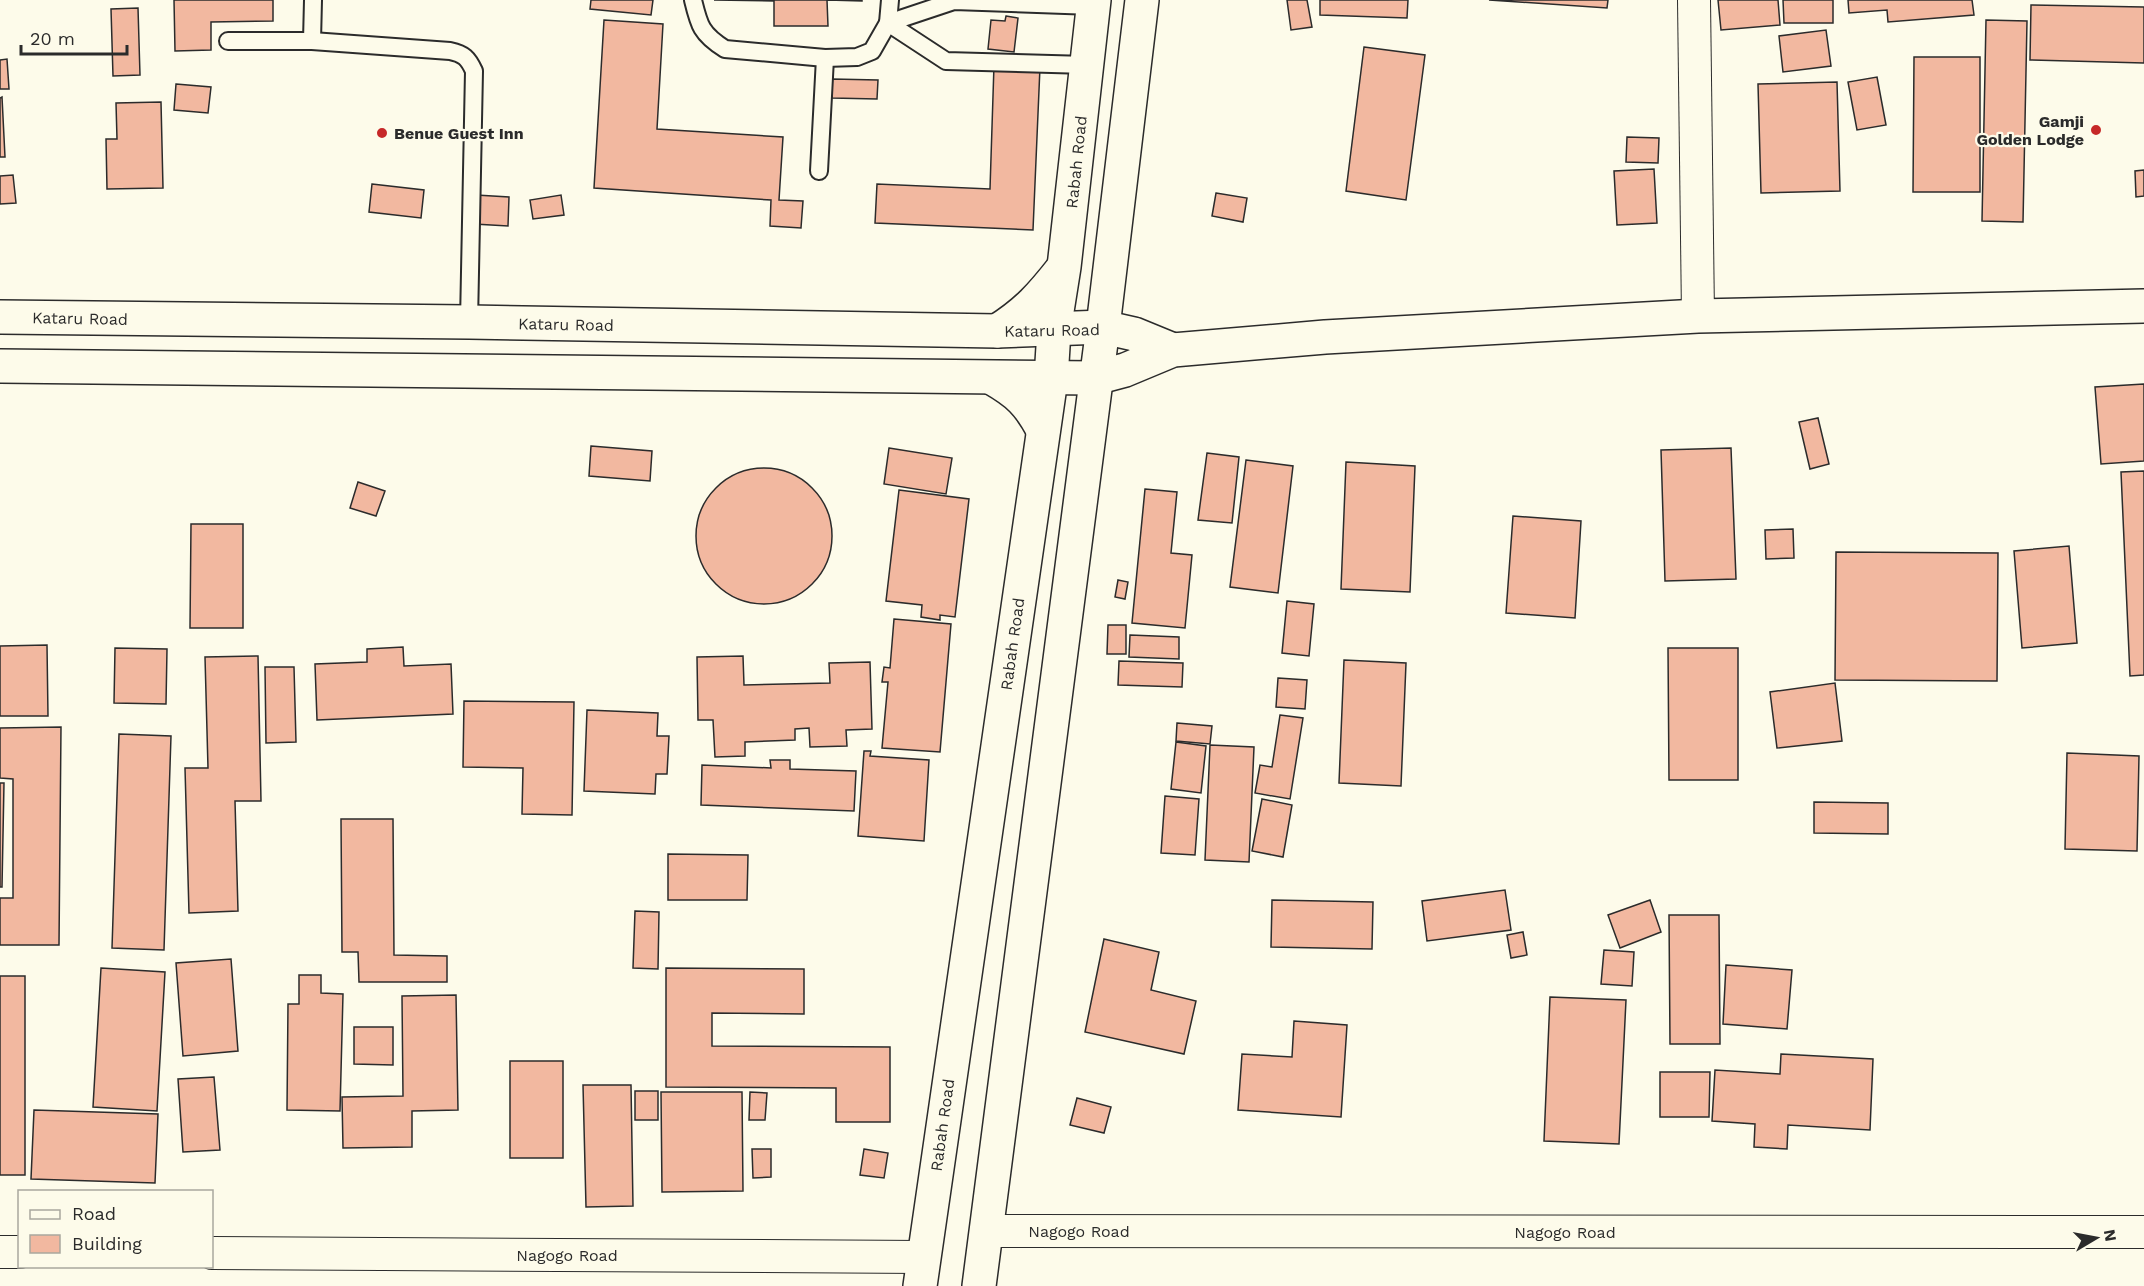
<svg xmlns="http://www.w3.org/2000/svg" width="2144" height="1286" font-family="'Work Sans',sans-serif">
	<style>
		.building { fill: #f2b8a0; stroke: #2b2b2b; stroke-width: 1.5 }
		.lines { fill: none; stroke-linecap: round; stroke-linejoin: round }
		.lane-casing { stroke: #2b2b2b; stroke-width: 20 }
		.street-casing { stroke: #2b2b2b; stroke-width: 34 }
		.secondary-casing { stroke: #2b2b2b; stroke-width: 36 }
		.primary-casing { stroke: #2b2b2b; stroke-width: 36 }
		.lane { stroke: #fdfbea; stroke-width: 16 }
		.street { stroke: #fdfbea; stroke-width: 32 }
		.secondary { stroke: #fdfbea; stroke-width: 33 }
		.primary { stroke: #fdfbea; stroke-width: 33 }
		.poi-dot { fill: #c62828; stroke: #fdfbea; stroke-width: 2 }
		.labels { text-anchor: middle; stroke-width: 4.5; stroke-linejoin: round; paint-order: stroke }
		.poi-label { font-size: 16px; font-weight: bold; fill: #2b2b2b; stroke: #fdfbea; text-anchor: end }
		.street-label { font-size: 16px; fill: #2b2b2b; stroke: #fdfbea }
	</style>
	<rect width="100%" height="100%" fill="#fdfbea"/>
	<g class="building">
		<polygon points="174,0 273,0 273,21 211,22 211,50 175,51"/>
		<polygon points="591,0 653,0 651,15 590,9"/>
		<polygon points="714,0 862,0 862,1 827,0 828,26 774,26 774,1"/>
		<polygon points="1287,0 1307,0 1312,27 1291,30"/>
		<polygon points="1320,0 1408,0 1407,18 1320,15"/>
		<polygon points="1489,0 1608,0 1607,8"/>
		<polygon points="1718,0 1778,0 1780,25 1721,30"/>
		<polygon points="1783,0 1833,0 1833,23 1784,23"/>
		<polygon points="1848,0 1972,0 1974,15 1888,22 1887,10 1849,13"/>
		<polygon points="2031,5 2144,7 2144,63 2030,60"/>
		<polygon points="138,8 140,75 113,76 111,9"/>
		<polygon points="1006,16 1018,18 1014,52 988,49 991,20 1005,21"/>
		<polygon points="604,20 663,24 657,129 783,137 779,200 803,201 801,228 770,226 771,200 594,188"/>
		<polygon points="1986,20 2027,21 2023,222 1982,221"/>
		<polygon points="1826,30 1831,66 1783,72 1779,36"/>
		<polygon points="1364,47 1425,55 1406,200 1346,191"/>
		<polygon points="1914,57 1980,57 1980,192 1913,192"/>
		<polygon points="7,59 9,89 0,89 0,60"/>
		<polygon points="994,65 1040,67 1033,230 875,223 877,184 990,189"/>
		<polygon points="1877,77 1886,125 1857,130 1848,82"/>
		<polygon points="832,79 878,80 877,99 832,98"/>
		<polygon points="1837,82 1840,191 1761,193 1758,84"/>
		<polygon points="176,84 211,87 208,113 174,110"/>
		<polygon points="2,97 5,157 0,157 0,98"/>
		<polygon points="161,102 163,188 107,189 106,139 117,139 116,103"/>
		<polygon points="1627,137 1659,138 1658,163 1626,162"/>
		<polygon points="1654,169 1657,223 1617,225 1614,171"/>
		<polygon points="2144,170 2144,196 2136,197 2135,171"/>
		<polygon points="13,175 16,203 0,204 0,176"/>
		<polygon points="372,184 424,190 421,218 369,212"/>
		<polygon points="1216,193 1247,198 1243,222 1212,216"/>
		<polygon points="476,195 509,197 508,226 474,224"/>
		<polygon points="561,195 564,215 533,219 530,200"/>
		<polygon points="2144,384 2144,461 2101,464 2095,387"/>
		<polygon points="1818,418 1829,464 1810,469 1799,422"/>
		<polygon points="591,446 652,451 650,481 589,476"/>
		<polygon points="889,448 952,458 946,494 884,484"/>
		<polygon points="1731,448 1736,579 1665,581 1661,450"/>
		<polygon points="1207,453 1239,457 1232,523 1198,520"/>
		<polygon points="1246,460 1293,466 1278,593 1230,587"/>
		<polygon points="1346,462 1415,466 1410,592 1341,589"/>
		<circle cx="764" cy="536" r="68"/>
		<polygon points="2144,471 2144,675 2130,676 2121,472"/>
		<polygon points="358,482 385,491 376,516 350,508"/>
		<polygon points="1145,489 1177,492 1171,553 1192,555 1185,628 1132,623"/>
		<polygon points="899,490 969,499 955,617 940,615 940,620 921,617 922,605 886,601"/>
		<polygon points="1513,516 1581,521 1575,618 1506,613"/>
		<polygon points="191,524 243,524 243,628 190,628"/>
		<polygon points="1793,529 1794,558 1766,559 1765,530"/>
		<polygon points="2069,546 2077,643 2022,648 2014,551"/>
		<polygon points="1836,552 1998,553 1997,681 1835,680"/>
		<polygon points="1118,580 1128,582 1125,599 1115,597"/>
		<polygon points="1287,601 1314,604 1309,656 1282,653"/>
		<polygon points="894,619 951,624 940,752 882,748 888,682 882,682 884,667 890,668"/>
		<polygon points="1108,625 1126,625 1126,654 1107,654"/>
		<polygon points="1130,635 1179,637 1179,659 1129,657"/>
		<polygon points="47,645 48,716 0,716 0,646"/>
		<polygon points="403,647 404,666 451,664 453,714 317,720 315,664 367,662 367,649"/>
		<polygon points="115,648 167,649 166,704 114,703"/>
		<polygon points="1668,648 1738,648 1738,780 1669,780"/>
		<polygon points="258,656 261,801 235,801 238,911 189,913 185,768 208,768 205,657"/>
		<polygon points="743,656 744,685 830,683 829,663 870,662 872,729 846,730 847,746 810,747 809,728 795,729 795,740 745,742 745,756 715,757 713,720 698,720 697,657"/>
		<polygon points="1344,660 1406,663 1401,786 1339,783"/>
		<polygon points="1119,661 1183,663 1182,687 1118,685"/>
		<polygon points="265,667 294,667 296,742 266,743"/>
		<polygon points="1278,678 1307,680 1305,709 1276,707"/>
		<polygon points="1835,683 1842,741 1777,748 1770,692"/>
		<polygon points="464,701 574,702 572,815 522,814 523,768 463,767"/>
		<polygon points="587,710 658,713 657,736 669,736 667,774 656,774 655,794 584,791"/>
		<polygon points="1280,715 1303,718 1290,799 1255,793 1260,765 1272,767"/>
		<polygon points="1177,723 1212,726 1210,744 1176,741"/>
		<polygon points="61,727 59,945 0,945 0,898 13,898 13,779 0,778 0,728"/>
		<polygon points="119,734 171,736 164,950 112,948"/>
		<polygon points="1176,742 1206,746 1201,793 1171,789"/>
		<polygon points="1210,745 1254,747 1249,862 1205,860"/>
		<polygon points="864,751 871,751 870,756 929,760 924,841 858,836"/>
		<polygon points="2067,753 2139,756 2137,851 2065,849"/>
		<polygon points="770,760 790,760 790,769 856,771 854,811 701,805 702,765 771,768"/>
		<polygon points="0,783 4,783 2,887 0,887"/>
		<polygon points="1165,796 1199,799 1195,855 1161,853"/>
		<polygon points="1262,799 1292,805 1283,857 1252,851"/>
		<polygon points="1814,802 1888,803 1888,834 1814,833"/>
		<polygon points="341,819 393,819 394,955 447,956 447,982 359,982 358,952 342,952"/>
		<polygon points="668,854 748,855 747,900 668,900"/>
		<polygon points="1505,890 1511,930 1427,941 1422,901"/>
		<polygon points="1272,900 1373,902 1372,949 1271,947"/>
		<polygon points="1650,900 1661,932 1620,948 1608,915"/>
		<polygon points="635,911 659,912 658,969 633,968"/>
		<polygon points="1669,915 1719,915 1720,1044 1670,1044"/>
		<polygon points="1523,932 1527,955 1511,958 1507,935"/>
		<polygon points="1104,939 1159,952 1151,990 1196,1001 1184,1054 1085,1032"/>
		<polygon points="1604,950 1634,952 1632,986 1601,984"/>
		<polygon points="231,959 238,1051 183,1056 176,963"/>
		<polygon points="1726,965 1792,970 1787,1029 1723,1024"/>
		<polygon points="101,968 165,972 157,1111 93,1107"/>
		<polygon points="666,968 804,969 804,1014 712,1013 712,1046 890,1047 890,1122 836,1122 836,1088 666,1087"/>
		<polygon points="299,975 321,975 321,993 343,994 340,1111 287,1110 288,1004 299,1004"/>
		<rect x="0" y="976" width="25" height="199"/>
		<polygon points="456,995 458,1110 412,1111 412,1147 343,1148 342,1097 403,1096 402,996"/>
		<polygon points="1550,997 1626,1000 1619,1144 1544,1141"/>
		<polygon points="1294,1021 1347,1025 1341,1117 1238,1110 1242,1054 1292,1057"/>
		<polygon points="354,1027 393,1027 393,1065 354,1064"/>
		<polygon points="1781,1054 1873,1059 1870,1130 1788,1125 1787,1149 1754,1147 1755,1124 1712,1121 1715,1070 1780,1074"/>
		<rect x="510" y="1061" width="53" height="97"/>
		<polygon points="1660,1072 1710,1072 1709,1117 1660,1117"/>
		<polygon points="214,1077 220,1150 183,1152 178,1079"/>
		<polygon points="583,1085 631,1085 633,1206 586,1207"/>
		<rect x="635" y="1091" width="23" height="29"/>
		<polygon points="661,1092 742,1092 743,1191 662,1192"/>
		<polygon points="750,1092 767,1093 765,1120 749,1120"/>
		<polygon points="1077,1098 1111,1107 1104,1133 1070,1125"/>
		<polygon points="34,1110 158,1114 155,1183 31,1179"/>
		<polygon points="752,1149 771,1149 771,1177 753,1178"/>
		<polygon points="864,1149 888,1153 884,1178 860,1175"/>
	</g>
	<g class="lines">
		<defs>
			<g id="lane">
				<path d="M693,0C699,25 701,34 725,49L825,58L857,57L872,51L888,23L890,0"/>
				<polyline points="888,23 946,61 1087,65"/>
				<polyline points="888,23 954,1 1093,6"/>
				<path d="M228,41H312L450,51C464,54 468,58 474,71L469,322"/>
				<polyline points="312,41 313,0"/>
				<polyline points="819,171 825,58"/>
			</g>
			<g id="street">
				<polyline points="1694,0 1698,316"/>
				<polyline points="986,1231 2144,1232"/>
				<polyline points="0,1252 20,1252"/>
				<polyline points="212,1253 923,1257"/>
			</g>
			<g id="secondary">
				<polyline points="0,317 469,322 997,331 1103,327 1134,334 1173,350"/>
				<polyline points="0,366 1095,378 1125,370 1173,350 1325,337 1698,316 2144,306"/>
			</g>
			<g id="primary">
				<path d="M997,331C1027,312 1041,296 1063,268"/>
				<path d="M992,378C1018,393 1029,403 1043,430"/>
				<polyline points="920,1286 1051,379 1054,330 1064,267 1094,0"/>
				<polyline points="979,1286 1103,327 1142,0"/>
			</g>
		</defs>
		<use href="#lane" class="lane-casing"/>
		<use href="#street" class="street-casing"/>
		<use href="#secondary" class="secondary-casing"/>
		<use href="#primary" class="primary-casing"/>
		<use href="#lane" class="lane"/>
		<use href="#street" class="street"/>
		<use href="#secondary" class="secondary"/>
		<use href="#primary" class="primary"/>
	</g>
	<g class="poi-dot">
		<circle cx="2096" cy="130" r="6"/>
		<circle cx="382" cy="133" r="6"/>
	</g>
	<g class="labels">
		<g class="poi-label">
			<text x="2084" y="127">Gamji<tspan x="2084" dy="18">Golden Lodge</tspan></text>
			<text x="394" y="139" text-anchor="start">Benue Guest Inn</text>
		</g>
		<g class="street-label">
			<text transform="translate(1076 162) rotate(-84)" y="6">Rabah Road</text>
			<text transform="translate(80 318) rotate(1)" y="6">Kataru Road</text>
			<text transform="translate(566 324) rotate(1)" y="6">Kataru Road</text>
			<text transform="translate(1052 330) rotate(-1)" y="6">Kataru Road</text>
			<text transform="translate(1012 644) rotate(-82)" y="6">Rabah Road</text>
			<text transform="translate(942 1125) rotate(-82)" y="6">Rabah Road</text>
			<text x="1079" y="1237">Nagogo Road</text>
			<text x="1565" y="1238">Nagogo Road</text>
			<text x="567" y="1261">Nagogo Road</text>
		</g>
	</g>
	<rect x="18" y="1190" width="195" height="78" fill="#fdfbea" stroke="#a9a89e" stroke-width="1.5"/>
	<rect x="30" y="1210" width="30" height="9" fill="#fdfbea" stroke="#a9a89e" stroke-width="1.5"/>
	<text x="72" y="1220" font-size="18" fill="#2b2b2b">Road</text>
	<rect x="30" y="1235" width="30" height="18" fill="#f2b8a0" stroke="#a9a89e" stroke-width="1.5"/>
	<text x="72" y="1250" font-size="18" fill="#2b2b2b">Building</text>
	<g transform="translate(2096 1238) rotate(80)" stroke="#fdfbea" stroke-width="4.5" paint-order="stroke">
	<path d="M0-4.5L10 22L0 15L-10 22Z" fill="#2b2b2b"/>
	<text y="-9" font-size="16" font-weight="bold" text-anchor="middle" fill="#2b2b2b">N</text>
	</g>
	<path d="M21 45v9h106v-9" fill="none" stroke="#2b2b2b" stroke-width="3"/>
	<text x="30" y="45" font-size="18" fill="#2b2b2b" stroke="#fdfbea" stroke-width="4.5" paint-order="stroke">20 m</text>
</svg>
